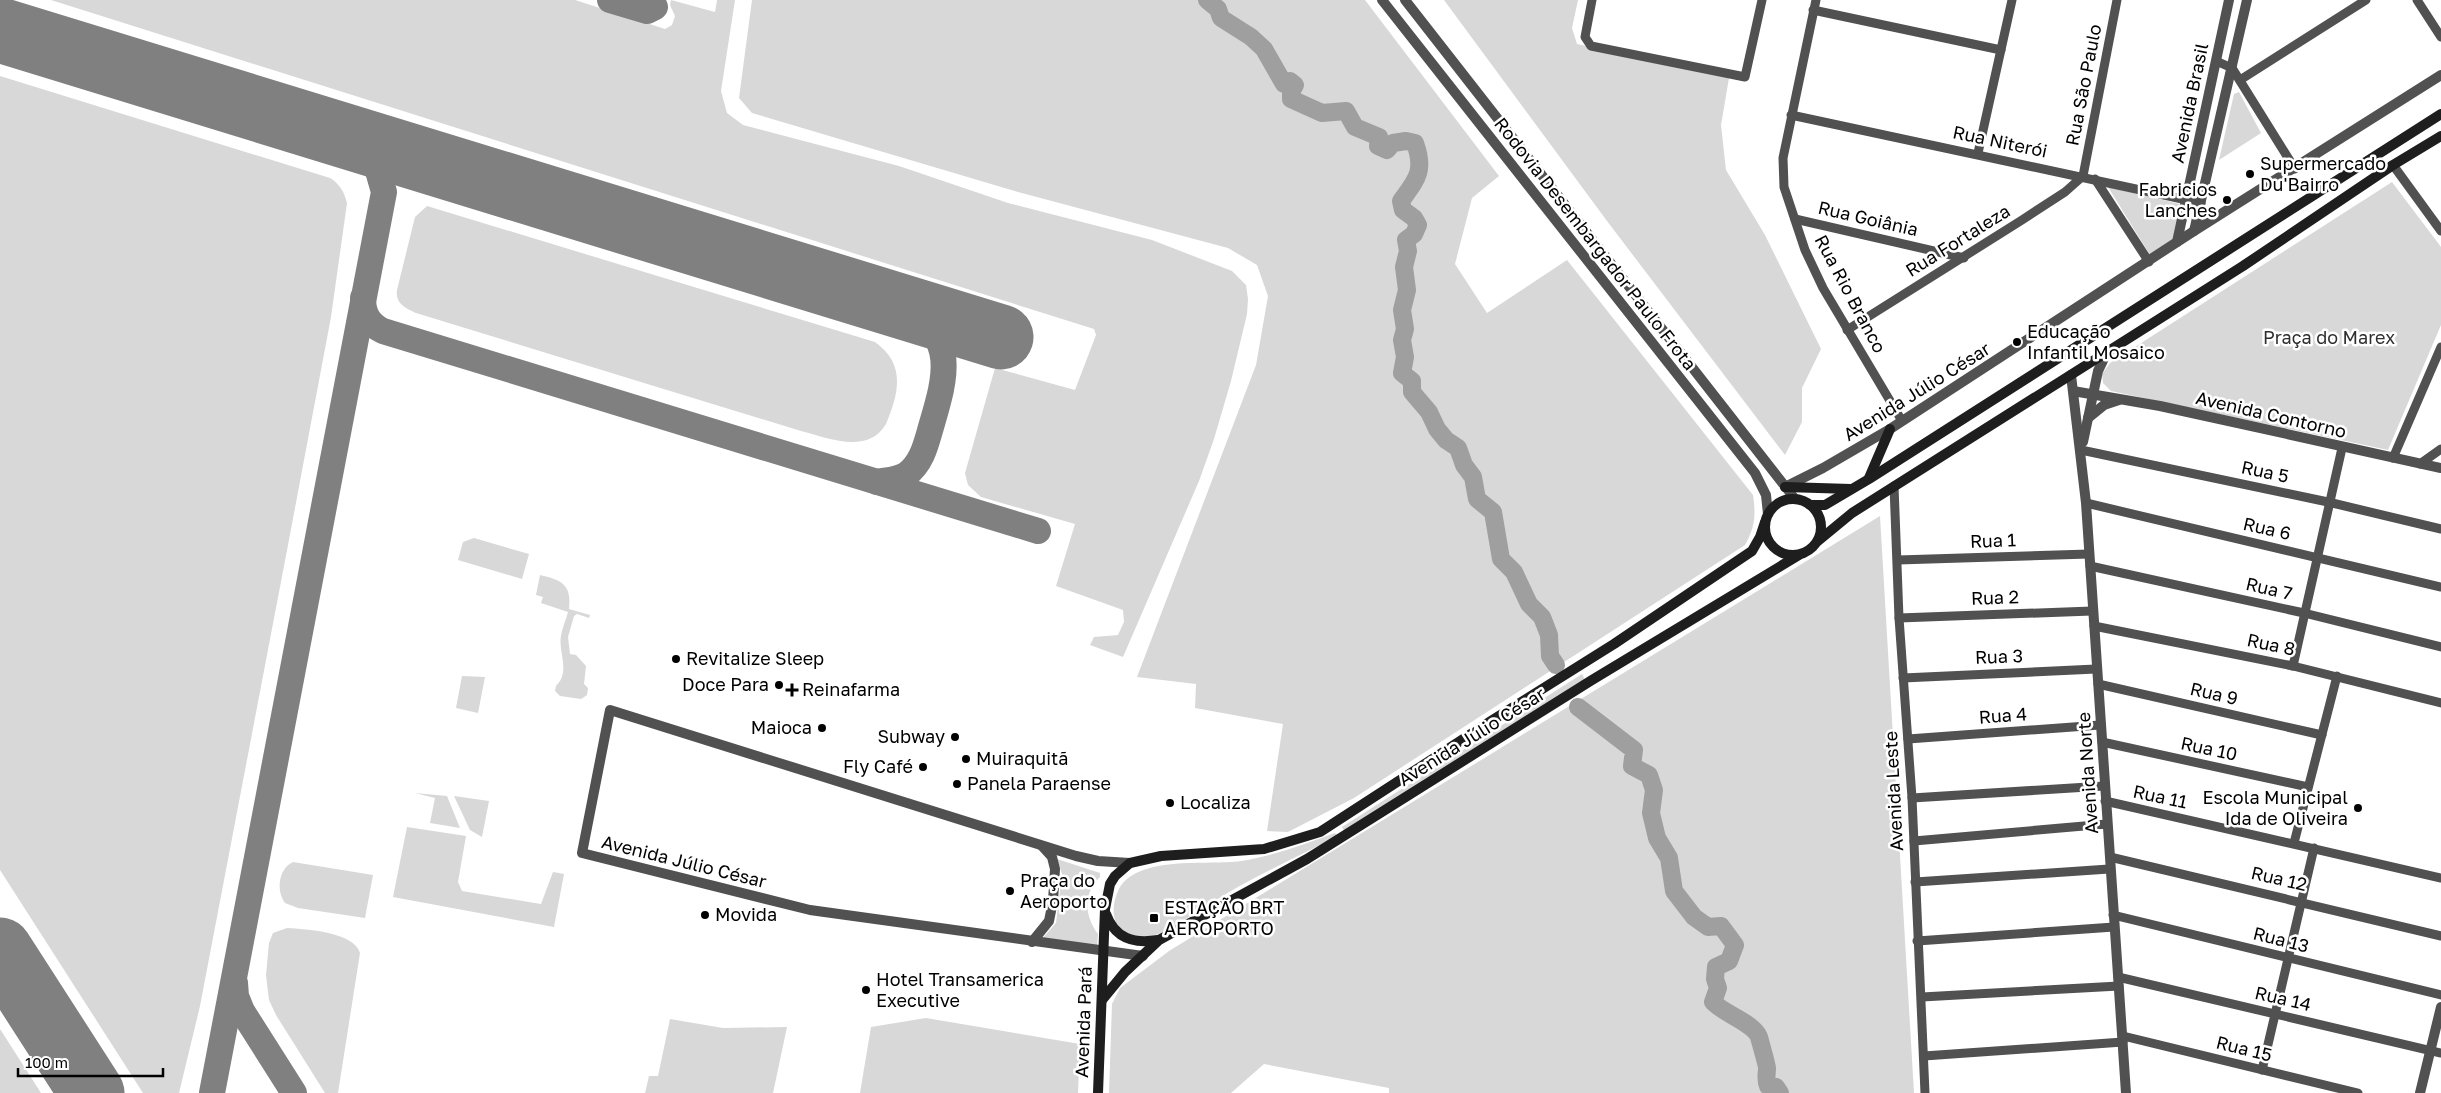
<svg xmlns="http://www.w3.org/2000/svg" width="2441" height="1093" font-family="'Golos Text',sans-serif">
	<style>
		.green { fill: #d8d8d8 }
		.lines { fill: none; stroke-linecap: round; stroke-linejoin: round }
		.river { stroke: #9f9f9f; stroke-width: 18 }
		.taxiway { stroke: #808080; stroke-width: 26 }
		.runway { stroke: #808080; stroke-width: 65 }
		.minor { stroke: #515151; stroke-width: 9 }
		.tertiary { stroke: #515151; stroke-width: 10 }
		.secondary { stroke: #1e1e1e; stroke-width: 10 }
		.poi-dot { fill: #000; stroke: #fff; stroke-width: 2 }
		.labels { text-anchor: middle; stroke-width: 5; stroke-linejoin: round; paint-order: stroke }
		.street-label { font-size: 18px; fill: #000; stroke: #fff }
		.poi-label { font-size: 18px; fill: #000; stroke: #fff; text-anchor: start }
		.park-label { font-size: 18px; fill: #2f2f2f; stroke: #fff }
	</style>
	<rect width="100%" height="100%" fill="#fff"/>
	<g class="green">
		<polygon points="51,0 575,0 665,29 672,25 675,16 670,5 671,0 715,12 717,0 735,0 721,91 727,113 743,125 899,166 1008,203 1152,240 1232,271 1246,285 1248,299 1247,314 1231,381 1214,439 1199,481 1123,657 1090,645 1094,637 1118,635 1124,622 1123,610 1056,586 1075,524 981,497 968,485 965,473 995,368 1075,390 1096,335 1094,329"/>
		<path d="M752,0H1365L1499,176L1472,198L1455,264L1487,313L1567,260L1753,495C1756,515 1755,527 1745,545L1354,798L1288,832L1267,831L1283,724L1195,708L1196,684L1137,677L1256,365L1268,296L1257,265L1228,248L1018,192L752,113L739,98Z"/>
		<polygon points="1444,0 1578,0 1572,28 1577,44 1729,78 1721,125 1726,170 1765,235 1821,349 1802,388 1802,422 1785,455 1607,221"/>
		<path d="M0,76L330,178C340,184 344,192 347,203L331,317L288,545L200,1006L179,1093H143L0,870Z"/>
		<polygon points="2239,92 2261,133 2219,160 2234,94"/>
		<polygon points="2392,182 2441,247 2441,325 2388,450 2111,391 2103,383 2102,374 2110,363"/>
		<polygon points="2108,187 2180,204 2173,240 2150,255"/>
		<path d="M427,206L875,342C906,364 899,393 886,424C868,455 828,438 801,431L416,313C406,308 395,304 397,290L415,217Z"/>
		<polygon points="1880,516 1914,1093 1389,1093 1389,1088 1264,1064 1231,1093 1109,1093 1112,1004 1120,988 1169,951"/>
		<polygon points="474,538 529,554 522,579 458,560 463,542"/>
		<path d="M540,575C561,580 572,584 569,609L590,615L589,618L577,614L574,616L568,637L570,654L576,655L586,666L584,684L588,688L587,695L581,699L560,696L555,691L556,686C571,672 558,652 561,636C562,628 566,620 568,612L541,603L543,597L536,595Z"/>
		<polygon points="1582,674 1585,680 1344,831 1342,827"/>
		<polygon points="462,676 485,677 478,713 456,708"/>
		<polygon points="415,793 447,796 460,828 430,823 435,798"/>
		<polygon points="454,796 489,801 482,837 470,830"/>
		<polygon points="407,827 466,836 458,882 462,891 541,904 553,872 564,874 554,927 393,897"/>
		<path d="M1335,833L1338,836C1295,858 1251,878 1211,903C1194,912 1173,930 1155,935C1122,946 1105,920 1118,891C1135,854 1208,866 1241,861C1273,856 1305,844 1335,833Z"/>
		<path d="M1057,859L1100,873V877C1083,893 1084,915 1098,934L1097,946L1042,939L1056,923L1062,874Z"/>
		<path d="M293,862L373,875L365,918L298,908L285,903C276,891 278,869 293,862Z"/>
		<path d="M287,928C306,929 354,932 360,953L338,1093H325L276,1015L269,1000L266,975L269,943L273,933Z"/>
		<polygon points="926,1018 1080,1044 1078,1093 860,1093 871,1027"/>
		<polygon points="670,1019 723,1028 787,1027 773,1093 645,1093 649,1076 658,1076"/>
		<polygon points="0,1029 41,1093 0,1093"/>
	</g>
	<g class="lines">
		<g class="river">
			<path d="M1207,0L1218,9L1221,18L1251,37L1264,49L1284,84L1290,81L1295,85L1291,92V99L1322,113L1346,111L1355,127L1379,137L1378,146L1387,150L1393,143L1406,141L1415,143C1425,171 1417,179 1401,201L1403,210L1414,218L1418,225L1414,234L1406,240L1408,251L1404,267L1407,290L1402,310L1405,329L1402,340L1405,357L1402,373L1412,381V392L1429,412L1437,429L1446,440L1458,448L1464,465L1473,477L1477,499L1493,512L1501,559L1514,572L1529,604L1542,617L1549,635L1550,656L1556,665"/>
			<path d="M1578,707L1634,750L1632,766L1649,775L1654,790L1651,813L1657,838L1669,858L1674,891L1694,917L1708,927L1721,926L1735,945L1729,961L1716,967L1715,979L1718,988L1713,1002C1724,1014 1754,1023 1759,1037C1760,1041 1767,1065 1767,1068C1767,1075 1765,1079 1768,1086L1776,1087L1780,1093"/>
		</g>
		<g class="taxiway">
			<polyline points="610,0 647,11 655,7"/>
			<polyline points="0,23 16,34"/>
			<path d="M363,298C363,313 368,324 383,331L1038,531"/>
			<path d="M877,482C887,480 898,480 907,474C922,463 926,444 931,427C945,379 958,340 908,308"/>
			<polyline points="235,983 236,996 242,1011 294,1093"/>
			<polyline points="212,1093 384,192 376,164 356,139"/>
		</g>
		<g class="runway">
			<polyline points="0,30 1001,337"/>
			<polyline points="0,950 92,1093"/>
		</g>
		<g class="minor">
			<polyline points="1592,0 1585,37 1591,46 1745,77 1762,0"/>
			<polyline points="1816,0 1783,158 1784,187 1805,250 1823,288 1902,421"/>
			<polyline points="2417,0 2441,37"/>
			<polyline points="1813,10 2001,50"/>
			<polyline points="2216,61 2232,68 2295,169"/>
			<polyline points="2240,80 2366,0"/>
			<polyline points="1791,115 2201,203"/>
			<polyline points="1978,153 2012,0"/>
			<polyline points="2393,165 2441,231"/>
			<polyline points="2095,179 2149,262"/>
			<polyline points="1795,219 1964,258"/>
			<polyline points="1847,330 2022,220 2065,192 2083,176 2117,0"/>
			<polyline points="2081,450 2328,502 2441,529"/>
			<polyline points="2393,458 2441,347"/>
			<polyline points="2420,464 2441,449"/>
			<polyline points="1894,486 1899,618 1912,798 1925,1093"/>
			<polyline points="2086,503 2441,587"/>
			<polyline points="1898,560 2089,554"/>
			<polyline points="2090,566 2304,613 2441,647"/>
			<polyline points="1899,618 2092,611"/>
			<polyline points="2094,626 2293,666 2441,703"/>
			<polyline points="2293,666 2342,448"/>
			<polyline points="1903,678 2096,669"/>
			<polyline points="2098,684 2322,735"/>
			<polyline points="1908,739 2100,725"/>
			<polyline points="2102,742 2308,787"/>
			<polyline points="1912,798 2104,786"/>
			<polyline points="2105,801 2441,878"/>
			<polyline points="1914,841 2107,824"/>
			<polyline points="2294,843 2337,676"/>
			<polyline points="2110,857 2441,936"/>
			<polyline points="1915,882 2109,869"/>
			<polyline points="2113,915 2441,995"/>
			<polyline points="1917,941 2114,927"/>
			<polyline points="2118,977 2441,1053"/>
			<polyline points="1922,997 2119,986"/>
			<polyline points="2123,1036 2358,1093"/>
			<polyline points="1924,1056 2123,1042"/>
			<polyline points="2262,1070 2314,848"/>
		</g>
		<g class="tertiary">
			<polyline points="1382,0 1755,473 1766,495 1768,514"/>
			<polyline points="1405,0 1795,499"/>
			<polyline points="2194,231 2247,0"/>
			<polyline points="2177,242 2229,0"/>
			<polyline points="2071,375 2086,503 2126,1093"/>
			<polyline points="2073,391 2160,406 2441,468"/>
			<polyline points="2088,418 2104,405 2119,400"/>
			<polyline points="2083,442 2098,371 2108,350"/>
			<polyline points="1785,487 1823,468 1890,429 2194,231 2441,75"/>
			<polyline points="1130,863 1098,861 1076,856 610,710 582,853 810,910 1143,956"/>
			<polyline points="1032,942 1049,921 1053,901 1055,869 1052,857 1042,846"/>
			<polyline points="2420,1093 2441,1007"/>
		</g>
		<g class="secondary">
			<polyline points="1869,478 1890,429"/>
			<polyline points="1785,487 1851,489"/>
			<circle cx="1793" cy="527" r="28"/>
			<polyline points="1810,505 1825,505 1869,479 2441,114"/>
			<polyline points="1818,541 1852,513 2243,266 2393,165 2441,136"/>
			<path d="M1106,914C1115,939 1134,944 1158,940"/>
			<polyline points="1102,1000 1125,972 1159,940 1307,859 1592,680 1799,555"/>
			<polyline points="1098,1093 1105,909 1110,884 1115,876 1130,863 1161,856 1264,849 1320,832 1491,721 1614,644 1752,551 1760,537 1765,522"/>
		</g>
	</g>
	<g class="poi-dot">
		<circle cx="2250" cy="174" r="5"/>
		<circle cx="2227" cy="200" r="5"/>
		<circle cx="2017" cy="342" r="5"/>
		<circle cx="676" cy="659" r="5"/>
		<circle cx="779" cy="685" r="5"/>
		<path d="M789.5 682.5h5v5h5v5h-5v5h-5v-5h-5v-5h5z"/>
		<circle cx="822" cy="728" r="5"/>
		<circle cx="955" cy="737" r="5"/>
		<circle cx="966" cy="759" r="5"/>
		<circle cx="923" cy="767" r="5"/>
		<circle cx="957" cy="784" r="5"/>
		<circle cx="1170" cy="803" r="5"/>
		<circle cx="2358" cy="808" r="5"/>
		<circle cx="1010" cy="891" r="5"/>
		<circle cx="705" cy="915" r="5"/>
		<rect x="1149" y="913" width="10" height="10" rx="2.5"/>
		<circle cx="866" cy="990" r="5"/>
	</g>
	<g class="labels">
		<g class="street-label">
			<text transform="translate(2084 85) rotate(-79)" y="6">Rua São Paulo</text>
			<text transform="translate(2190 103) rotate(-78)" y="6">Avenida Brasil</text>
			<text transform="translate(2000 142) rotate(12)" y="6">Rua Niterói</text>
			<text transform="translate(1868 219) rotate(13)" y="6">Rua Goiânia</text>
			<text transform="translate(1958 241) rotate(-32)" y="6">Rua Fortaleza</text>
			<text transform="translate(1595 244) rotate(52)" y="6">Rodovia Desembargador Paulo Frota</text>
			<text transform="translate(1850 294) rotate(62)" y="6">Rua Rio Branco</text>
			<text transform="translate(1917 392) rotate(-32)" y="6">Avenida Júlio César</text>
			<text transform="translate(2271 415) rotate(13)" y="6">Avenida Contorno</text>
			<text transform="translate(2265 472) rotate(12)" y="6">Rua 5</text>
			<text transform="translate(2267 529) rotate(13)" y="6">Rua 6</text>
			<text transform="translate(1993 541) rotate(-2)" y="6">Rua 1</text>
			<text transform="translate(2269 589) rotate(13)" y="6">Rua 7</text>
			<text transform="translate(1995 598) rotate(-2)" y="6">Rua 2</text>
			<text transform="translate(2271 645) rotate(12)" y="6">Rua 8</text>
			<text transform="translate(1999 657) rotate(-2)" y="6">Rua 3</text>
			<text transform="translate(2214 694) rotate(13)" y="6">Rua 9</text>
			<text transform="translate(2003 716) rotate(-4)" y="6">Rua 4</text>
			<text transform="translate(1472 737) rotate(-32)" y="6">Avenida Júlio César</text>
			<text transform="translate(2209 749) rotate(12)" y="6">Rua 10</text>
			<text transform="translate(2088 773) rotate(-94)" y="6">Avenida Norte</text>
			<text transform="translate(1894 791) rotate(-93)" y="6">Avenida Leste</text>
			<text transform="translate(2160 797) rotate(12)" y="6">Rua 11</text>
			<text transform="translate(684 862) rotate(14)" y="6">Avenida Júlio César</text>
			<text transform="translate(2279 879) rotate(13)" y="6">Rua 12</text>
			<text transform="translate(2281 940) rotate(14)" y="6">Rua 13</text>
			<text transform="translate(2283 999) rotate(13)" y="6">Rua 14</text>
			<text transform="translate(1084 1022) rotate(-88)" y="6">Avenida Pará</text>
			<text transform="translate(2244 1049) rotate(14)" y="6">Rua 15</text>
		</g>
		<g class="poi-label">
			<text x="2260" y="170">Supermercado<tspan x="2260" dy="21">Du'Bairro</tspan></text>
			<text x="2217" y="196" text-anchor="end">Fabricios<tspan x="2217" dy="21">Lanches</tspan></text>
			<text x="2027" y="338">Educação<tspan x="2027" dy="21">Infantil Mosaico</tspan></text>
			<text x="686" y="665">Revitalize Sleep</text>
			<text x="769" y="691" text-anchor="end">Doce Para</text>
			<text x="802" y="696">Reinafarma</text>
			<text x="812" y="734" text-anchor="end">Maioca</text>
			<text x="945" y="743" text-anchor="end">Subway</text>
			<text x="976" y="765">Muiraquitã</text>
			<text x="913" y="773" text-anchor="end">Fly Café</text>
			<text x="967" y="790">Panela Paraense</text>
			<text x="2348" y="804" text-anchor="end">Escola Municipal<tspan x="2348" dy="21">Ida de Oliveira</tspan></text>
			<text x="1180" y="809">Localiza</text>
			<text x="1020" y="887">Praça do<tspan x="1020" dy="21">Aeroporto</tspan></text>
			<text x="1164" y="914">ESTAÇÃO BRT<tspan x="1164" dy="21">AEROPORTO</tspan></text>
			<text x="715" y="921">Movida</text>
			<text x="876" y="986">Hotel Transamerica<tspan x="876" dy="21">Executive</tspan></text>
		</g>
		<g class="park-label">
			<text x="2329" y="344">Praça do Marex</text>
		</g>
	</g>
	<path d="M18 1068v8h145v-8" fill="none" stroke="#000000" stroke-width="2.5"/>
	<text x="25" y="1068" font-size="15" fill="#000000" stroke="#ffffff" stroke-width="4" paint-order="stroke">100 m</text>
</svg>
